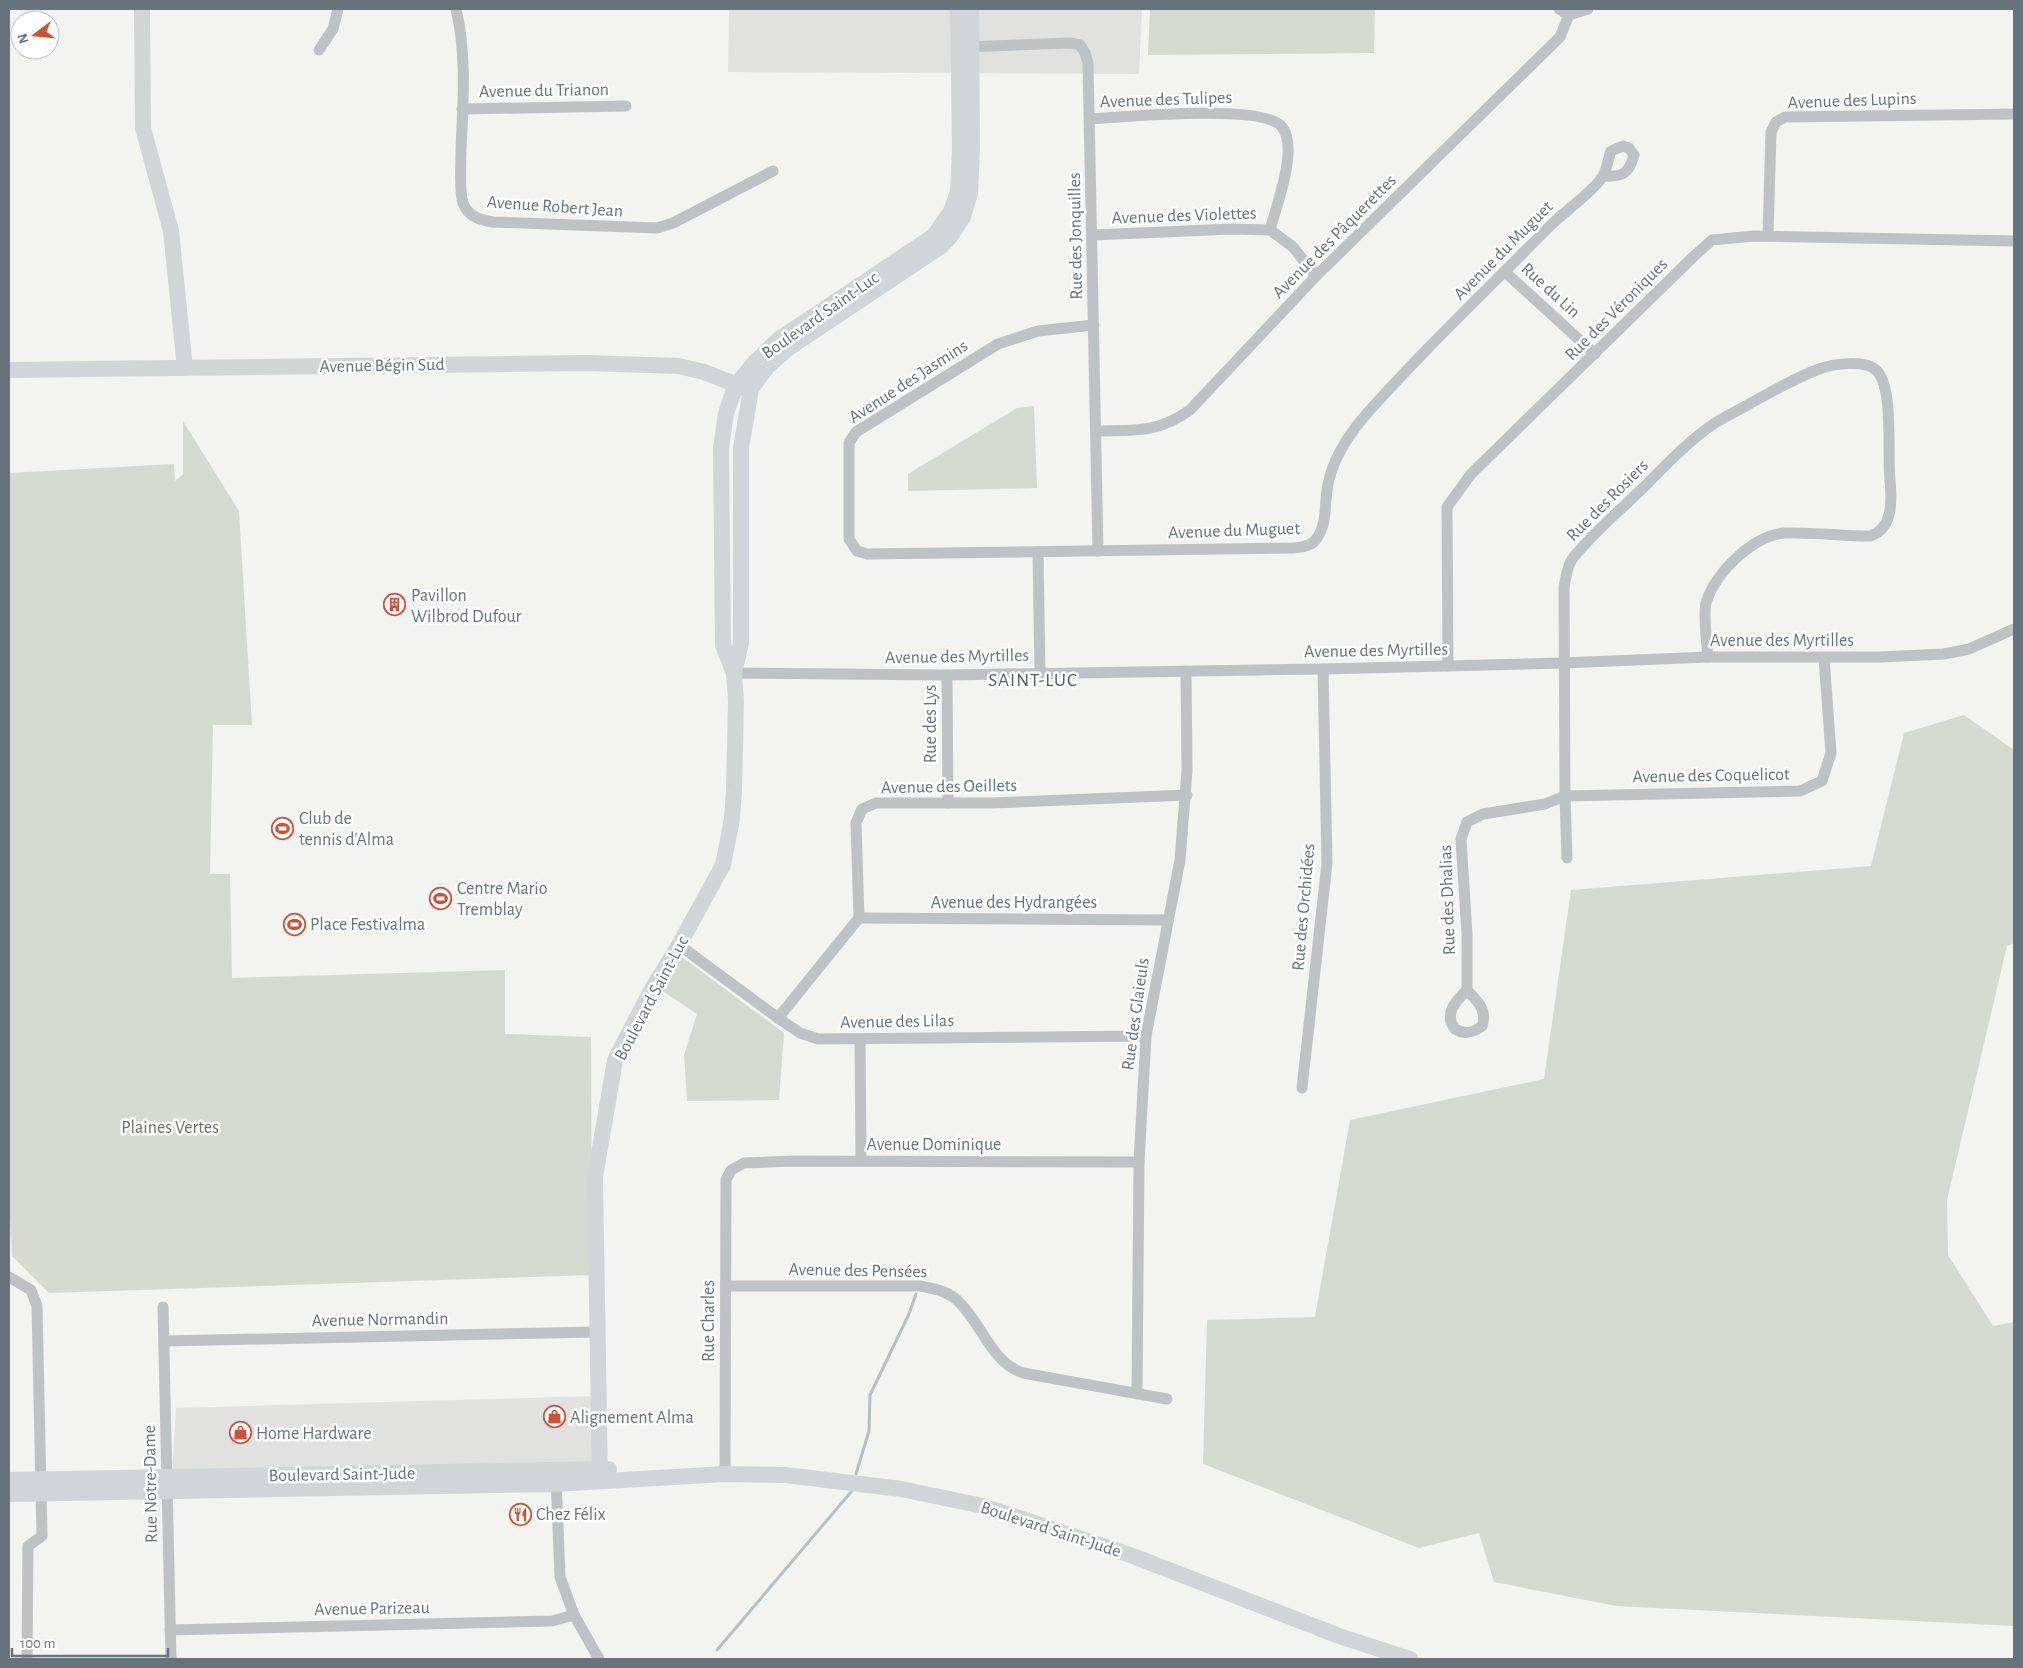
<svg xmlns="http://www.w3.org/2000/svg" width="2023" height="1668" font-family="'Alegreya Sans',sans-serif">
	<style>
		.built { fill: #e1e2e0 }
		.green { fill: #d5dad1 }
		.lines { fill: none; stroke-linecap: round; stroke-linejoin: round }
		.stream { stroke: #b6c0c3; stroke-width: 3 }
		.street { stroke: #bfc2c4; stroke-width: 11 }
		.secondary { stroke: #d1d5d8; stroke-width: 16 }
		.labels { text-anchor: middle; stroke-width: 5; stroke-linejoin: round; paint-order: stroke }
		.street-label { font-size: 18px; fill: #66747d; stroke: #fff }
		.poi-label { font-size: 18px; fill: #66747d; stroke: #fff; text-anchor: start }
		.park-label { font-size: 18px; fill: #687564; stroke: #fff }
		.neighbourhood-label { font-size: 19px; letter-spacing: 1px; fill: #535d63; stroke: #fff }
	</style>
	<rect width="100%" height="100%" fill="#f3f3f0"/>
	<g class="built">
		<polygon points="729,9 1142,9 1139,74 728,72"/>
		<polygon points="596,1396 598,1466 172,1475 176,1408"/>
	</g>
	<g class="green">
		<polygon points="1150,9 1375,9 1374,53 1148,55"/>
		<polygon points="1034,406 1037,488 908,491 908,474 1017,408"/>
		<polygon points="183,421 239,511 252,725 213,725 210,874 230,874 232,978 505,970 505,1034 591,1037 592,1275 49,1293 12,1256 9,1199 9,473 174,464 175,481 183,474"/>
		<polygon points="1964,715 2014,750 2014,943 2007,946 1947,1200 1948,1255 1993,1326 2014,1322 2014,1626 1616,1606 1494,1582 1479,1533 1419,1548 1203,1464 1207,1320 1315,1317 1350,1120 1544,1079 1571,890 1871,866 1904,733"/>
		<polygon points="682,957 784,1033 779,1100 687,1101 684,1055 697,1014 661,990"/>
	</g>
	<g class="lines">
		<g class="stream">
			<polyline points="856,1474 869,1431 870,1395 909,1314 916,1294"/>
			<polyline points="717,1650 851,1492"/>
		</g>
		<g class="street">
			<path d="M456,9C467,55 463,103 461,150C461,162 459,192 463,203C468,217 481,220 493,222L657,228L673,223L773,171"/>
			<polyline points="1559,9 1569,15 1588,9"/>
			<polyline points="965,47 1070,43 1080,45 1085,53 1088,63 1098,551"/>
			<polyline points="319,50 333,29 338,9"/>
			<polyline points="462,109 626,106"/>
			<path d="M1091,119C1124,117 1264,103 1282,127C1299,148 1276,206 1270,230"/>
			<polyline points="1093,235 1232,229 1270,230 1293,247 1316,276"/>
			<polyline points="1768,236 1771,132 1776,122 1785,117 2014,114"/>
			<polyline points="1505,272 1595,354"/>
			<path d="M1094,325L1038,331L998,344L856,432L849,443V539L857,551L867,554L1294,548C1302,547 1312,546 1317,538C1328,522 1324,502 1328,484C1335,450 1358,422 1381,398C1435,338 1494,283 1551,225C1564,212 1594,191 1603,176C1607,169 1608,159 1611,151L1623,146L1629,148L1634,155C1629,174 1622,177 1604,176"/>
			<path d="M1096,431C1135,430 1156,434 1190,410L1316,276L1560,37L1569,15"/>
			<polyline points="1038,552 1040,673"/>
			<polyline points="1448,666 1447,507 1471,474 1693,257 1712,240 1754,236 2014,241"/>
			<polyline points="734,673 947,675 1323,669 1562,663 1708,657 1881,657 1944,654 1969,649 2014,629"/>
			<polyline points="947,675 948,803"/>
			<path d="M1567,858L1565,796L1564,587C1566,578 1567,565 1573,558C1593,533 1619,511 1642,489C1665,466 1688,441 1715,423C1726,416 1739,410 1751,403C1773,391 1795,378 1819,369C1832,364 1866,359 1877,371C1894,389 1887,455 1890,481C1892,501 1893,529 1870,536C1842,536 1813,532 1785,533C1753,535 1715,573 1706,603C1703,615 1707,644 1708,657"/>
			<polyline points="859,918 1168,920"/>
			<polyline points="679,945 778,1018 800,1033 818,1039 1146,1036"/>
			<path d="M1467,990C1456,1001 1443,1014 1455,1029C1465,1035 1473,1033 1482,1026C1488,1010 1477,1001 1467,990V934L1461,839L1467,822L1483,814L1545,804L1565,796L1800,791L1822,781L1831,753L1824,658"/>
			<polyline points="778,1018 859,918 856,823 862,809 876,803 991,803 1187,795"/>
			<polyline points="860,1040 861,1161"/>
			<polyline points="1302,1088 1327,863 1323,669"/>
			<polyline points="9,1277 31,1290 37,1306 42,1536 28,1546 27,1659"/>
			<path d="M726,1286H920C934,1289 949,1291 959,1302C982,1324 991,1362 1023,1373L1167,1399"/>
			<polyline points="163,1307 171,1659"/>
			<polyline points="164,1341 598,1332"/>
			<polyline points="1137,1394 1139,1162 1146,1036 1180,860 1187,771 1186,671"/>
			<polyline points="725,1474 726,1180 731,1170 744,1163 793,1161 1139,1162"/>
			<polyline points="556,1478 560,1577 574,1615 599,1659"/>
			<polyline points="170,1630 552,1621 574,1615"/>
		</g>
		<g class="secondary">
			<polyline points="142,9 143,128 171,231 185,368"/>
			<polyline points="9,370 586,363 679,366 704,372 745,388"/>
			<polyline points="734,673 723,645 721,449 726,413 736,385 757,360 778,340 934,236 951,211 958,192 960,149 958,9"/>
			<polyline points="9,1480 609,1469"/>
			<polyline points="600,1481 595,1177 615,1060 652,989 679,945 723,865 732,819 734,791 736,701 734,673 741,643 741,448 751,389 767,367 787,349 940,247 950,237 963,217 970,193 972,149 971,9"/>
			<polyline points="9,1494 555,1484 725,1474 786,1475 901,1489 983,1506 1133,1556 1339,1636 1410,1659"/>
		</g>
	</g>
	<defs>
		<symbol id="building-ring" viewBox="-11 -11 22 22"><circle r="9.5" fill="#fff" stroke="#ce5135" stroke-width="1.5"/><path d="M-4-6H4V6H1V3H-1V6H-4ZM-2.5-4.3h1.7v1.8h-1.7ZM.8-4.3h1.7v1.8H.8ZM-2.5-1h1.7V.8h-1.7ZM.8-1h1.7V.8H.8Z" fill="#ce5135"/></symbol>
		<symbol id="stadium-ring" viewBox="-11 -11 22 22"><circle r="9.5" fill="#fff" stroke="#ce5135" stroke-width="1.5"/><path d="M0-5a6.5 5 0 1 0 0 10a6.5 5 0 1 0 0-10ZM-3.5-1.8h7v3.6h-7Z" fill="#ce5135"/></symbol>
		<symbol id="shop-ring" viewBox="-11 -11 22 22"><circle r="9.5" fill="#fff" stroke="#ce5135" stroke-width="1.5"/><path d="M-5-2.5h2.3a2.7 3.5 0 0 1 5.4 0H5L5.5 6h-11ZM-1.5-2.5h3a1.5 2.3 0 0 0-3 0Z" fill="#ce5135"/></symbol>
		<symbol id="restaurant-ring" viewBox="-11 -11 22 22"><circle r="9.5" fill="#fff" stroke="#ce5135" stroke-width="1.5"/><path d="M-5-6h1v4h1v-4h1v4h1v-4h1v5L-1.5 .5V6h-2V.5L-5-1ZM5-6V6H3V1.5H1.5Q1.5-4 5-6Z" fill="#ce5135"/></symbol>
	</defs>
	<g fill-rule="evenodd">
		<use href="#building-ring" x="382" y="592" width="25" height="25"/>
		<use href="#stadium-ring" x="270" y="816" width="25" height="25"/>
		<use href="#stadium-ring" x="428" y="886" width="25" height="25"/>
		<use href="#stadium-ring" x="282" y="912" width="25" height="25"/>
		<use href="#shop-ring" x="542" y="1404" width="25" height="25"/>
		<use href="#shop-ring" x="228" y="1420" width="25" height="25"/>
		<use href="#restaurant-ring" x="508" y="1502" width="25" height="25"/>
	</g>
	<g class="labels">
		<g class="street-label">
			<text transform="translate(544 90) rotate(-1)" y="6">Avenue du Trianon</text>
			<text transform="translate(1166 99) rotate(-2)" y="6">Avenue des Tulipes</text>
			<text transform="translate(1852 100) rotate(-2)" y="6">Avenue des Lupins</text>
			<text transform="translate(555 206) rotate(4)" y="6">Avenue Robert Jean</text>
			<text transform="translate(1184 215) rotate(-2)" y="6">Avenue des Violettes</text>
			<text transform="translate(1075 236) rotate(-91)" y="6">Rue des Jonquilles</text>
			<text transform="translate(1334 236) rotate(-45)" y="6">Avenue des Pâquerettes</text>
			<text transform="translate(1503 250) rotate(-45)" y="6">Avenue du Muguet</text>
			<text transform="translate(1551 290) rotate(42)" y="6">Rue du Lin</text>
			<text transform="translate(1616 309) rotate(-45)" y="6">Rue des Véroniques</text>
			<text transform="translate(820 315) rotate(-35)" y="6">Boulevard Saint-Luc</text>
			<text transform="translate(382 365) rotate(-1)" y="6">Avenue Bégin Sud</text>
			<text transform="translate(908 381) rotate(-33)" y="6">Avenue des Jasmins</text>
			<text transform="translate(1607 500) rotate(-45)" y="6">Rue des Rosiers</text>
			<text transform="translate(1234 530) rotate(-2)" y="6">Avenue du Muguet</text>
			<text x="1782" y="646">Avenue des Myrtilles</text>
			<text transform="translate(1376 650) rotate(-1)" y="6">Avenue des Myrtilles</text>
			<text transform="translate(957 656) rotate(-1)" y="6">Avenue des Myrtilles</text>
			<text transform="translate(930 724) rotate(-90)" y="6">Rue des Lys</text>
			<text transform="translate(1711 775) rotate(-1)" y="6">Avenue des Coquelicot</text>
			<text transform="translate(949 786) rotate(-1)" y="6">Avenue des Oeillets</text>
			<text transform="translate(1447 900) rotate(-92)" y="6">Rue des Dhalias</text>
			<text x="1014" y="908">Avenue des Hydrangées</text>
			<text transform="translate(1303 907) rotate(-85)" y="6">Rue des Orchidées</text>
			<text transform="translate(651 998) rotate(-62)" y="6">Boulevard Saint-Luc</text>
			<text transform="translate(1135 1014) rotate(-82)" y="6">Rue des Glaieuls</text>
			<text transform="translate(897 1021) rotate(-1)" y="6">Avenue des Lilas</text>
			<text x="934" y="1150">Avenue Dominique</text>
			<text transform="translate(858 1270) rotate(1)" y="6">Avenue des Pensées</text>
			<text transform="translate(380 1319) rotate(-1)" y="6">Avenue Normandin</text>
			<text transform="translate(708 1321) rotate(-90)" y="6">Rue Charles</text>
			<text transform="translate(342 1474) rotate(-1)" y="6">Boulevard Saint-Jude</text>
			<text transform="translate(150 1484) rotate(-91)" y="6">Rue Notre-Dame</text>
			<text transform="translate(1051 1529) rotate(18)" y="6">Boulevard Saint-Jude</text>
			<text transform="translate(372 1608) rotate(-1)" y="6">Avenue Parizeau</text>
		</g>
		<g class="poi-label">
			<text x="411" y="601">Pavillon<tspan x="411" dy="21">Wilbrod Dufour</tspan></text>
			<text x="299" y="824">Club de<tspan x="299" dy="21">tennis d'Alma</tspan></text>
			<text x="457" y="894">Centre Mario<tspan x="457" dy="21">Tremblay</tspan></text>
			<text x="310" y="930">Place Festivalma</text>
			<text x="570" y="1423">Alignement Alma</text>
			<text x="256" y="1439">Home Hardware</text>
			<text x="536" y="1520">Chez Félix</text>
		</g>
		<g class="park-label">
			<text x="170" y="1133">Plaines Vertes</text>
		</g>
		<g class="neighbourhood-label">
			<text x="1033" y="686">SAINT-LUC</text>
		</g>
	</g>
	<rect width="2023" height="1668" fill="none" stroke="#66747d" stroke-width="20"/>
	<g transform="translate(35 35) rotate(254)"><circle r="24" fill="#ffffff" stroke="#c2c7cb"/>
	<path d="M0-4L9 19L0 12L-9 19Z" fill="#ce5135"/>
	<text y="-8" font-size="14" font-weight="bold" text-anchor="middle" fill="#66747d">N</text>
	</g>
	<path d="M12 1648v8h156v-8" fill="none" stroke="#66747d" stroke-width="2.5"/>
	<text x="20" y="1648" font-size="15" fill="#66747d" stroke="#ffffff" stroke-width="4" paint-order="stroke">100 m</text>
</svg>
